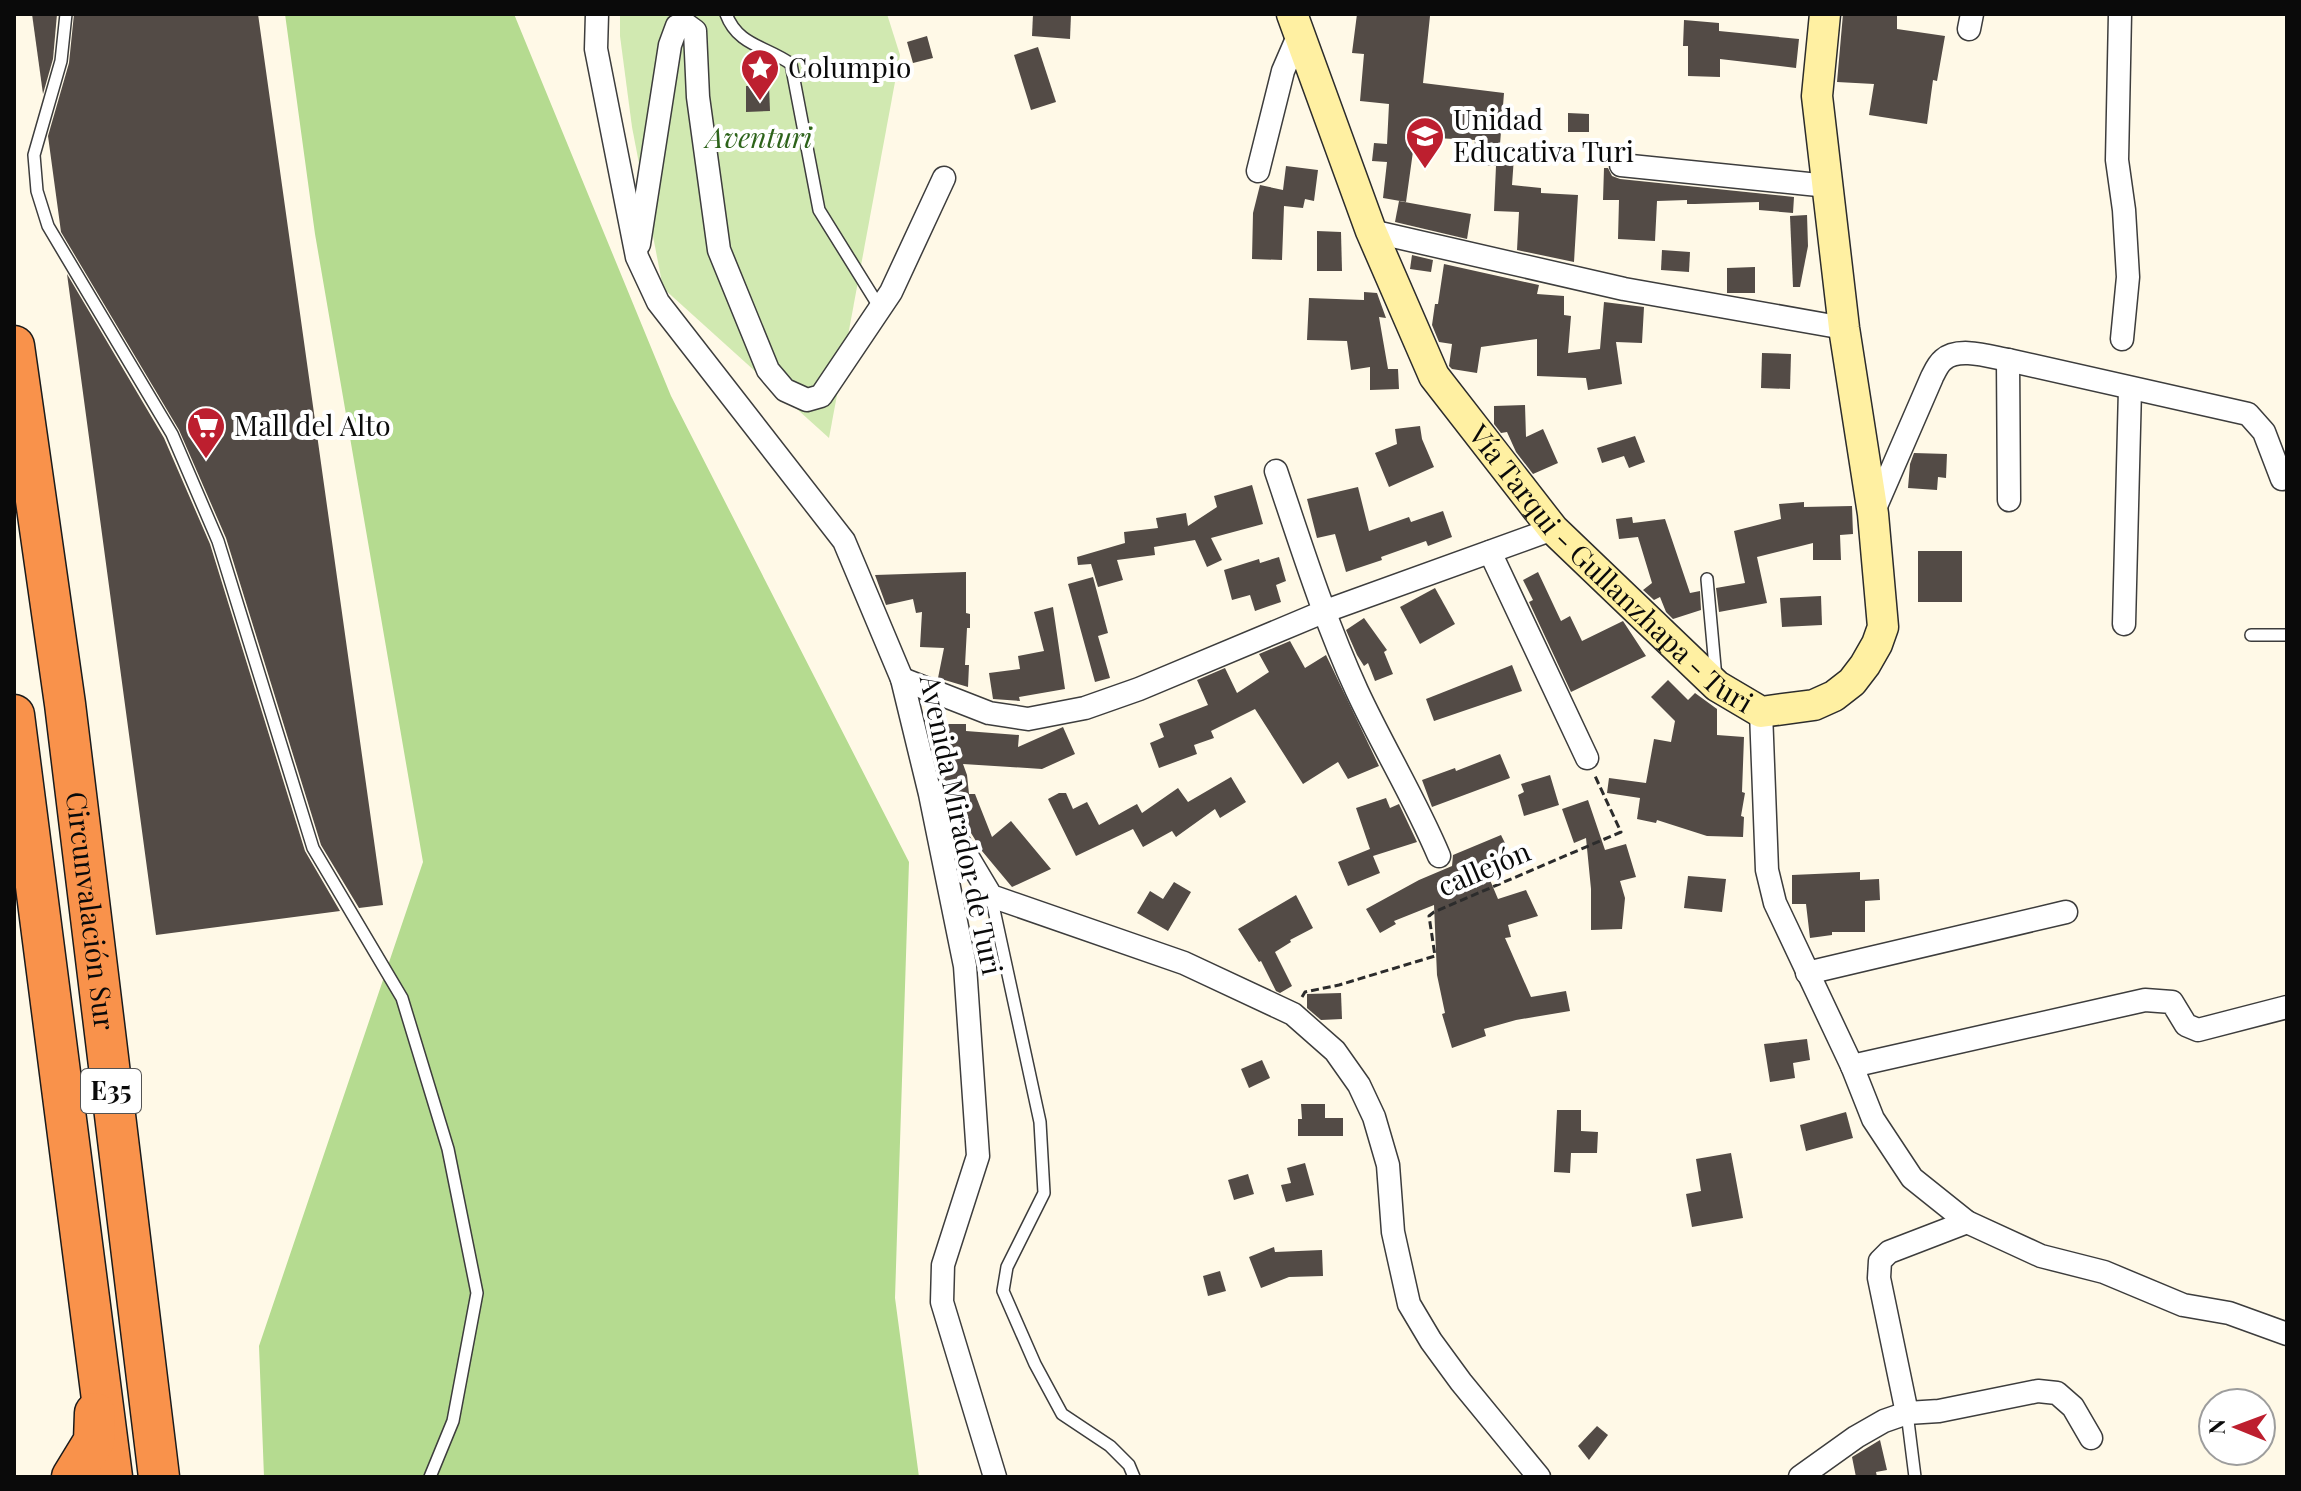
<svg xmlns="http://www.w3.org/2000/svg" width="2301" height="1491" font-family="'Playfair Display',serif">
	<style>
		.green { fill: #d1e9b1 }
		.forest { fill: #b5db90 }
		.building { fill: #534b46 }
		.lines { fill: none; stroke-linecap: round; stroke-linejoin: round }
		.lane-casing { stroke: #3d3d3d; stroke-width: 14 }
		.street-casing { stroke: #3d3d3d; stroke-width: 25 }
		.secondary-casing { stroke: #2c2c2c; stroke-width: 33 }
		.highway-casing { stroke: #1b1b1b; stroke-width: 43 }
		.path { stroke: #2c2c2c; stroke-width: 3; stroke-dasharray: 8 4; stroke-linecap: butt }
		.lane { stroke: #fff; stroke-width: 11 }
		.street { stroke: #fff; stroke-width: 22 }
		.secondary { stroke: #fff0a2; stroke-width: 30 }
		.highway { stroke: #f9924b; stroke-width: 40 }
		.labels { text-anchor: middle; stroke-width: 8; stroke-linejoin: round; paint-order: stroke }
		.shield { fill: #fff; stroke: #545454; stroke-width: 2 }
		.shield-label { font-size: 26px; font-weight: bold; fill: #0a0a0a }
		.poi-label { font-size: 28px; fill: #0a0a0a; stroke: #fff; text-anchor: start }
		.park-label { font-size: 28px; font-style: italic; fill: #2d631a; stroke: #fff }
		.street-label { font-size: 28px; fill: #0a0a0a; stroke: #fff }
	</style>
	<rect width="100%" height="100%" fill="#fff9e7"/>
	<polygon class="green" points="620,14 887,14 900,55 829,438 663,288 632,127 620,36"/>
	<polygon class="forest" points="285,14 514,14 671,396 909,862 895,1298 919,1477 264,1477 259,1346 423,862 315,234"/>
	<g class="building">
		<polygon points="32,14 57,14 53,59 43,94"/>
		<polygon points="74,14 258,14 383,905 359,908 321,845 226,538 179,430 61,232 48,136 69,63"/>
		<polygon points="1033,14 1071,14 1070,39 1032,36"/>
		<polygon points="1357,14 1430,16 1423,83 1504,93 1499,157 1514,157 1512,185 1541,188 1541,193 1578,195 1574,262 1517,250 1519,212 1494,211 1496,166 1473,164 1475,140 1415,137 1406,202 1383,198 1387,162 1372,161 1374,143 1387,144 1389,104 1360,101 1364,54 1352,53"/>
		<polygon points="1843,14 1897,14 1897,29 1945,36 1937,81 1933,80 1927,124 1869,115 1874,84 1837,82"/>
		<polygon points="1684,20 1719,23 1719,31 1799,39 1796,68 1720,59 1720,77 1688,76 1688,46 1683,46"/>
		<polygon points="927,36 933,58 913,63 907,42"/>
		<polygon points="1038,47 1056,102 1031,110 1014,55"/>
		<polygon points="769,85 770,111 746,112 746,86"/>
		<polygon points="1568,113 1589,114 1589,132 1568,132"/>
		<polygon points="1286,166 1318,170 1314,201 1305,199 1303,208 1284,206 1282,260 1252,259 1253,213 1260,185 1283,190"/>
		<polygon points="1604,168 1608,168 1612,176 1620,179 1794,197 1793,213 1759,210 1759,202 1695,204 1687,204 1687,200 1657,201 1655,241 1618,239 1619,200 1603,200"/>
		<polygon points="1399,201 1471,214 1467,239 1395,222"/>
		<polygon points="1807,215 1808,246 1800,287 1793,287 1790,216"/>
		<polygon points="1317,231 1341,232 1342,271 1317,271"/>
		<polygon points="1662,250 1690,252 1689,272 1661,270"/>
		<polygon points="1412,255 1433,260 1431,272 1410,269"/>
		<polygon points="1444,264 1539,285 1537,294 1564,296 1564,315 1571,316 1568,353 1600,349 1604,302 1644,307 1642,343 1616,342 1622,384 1588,390 1586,378 1537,376 1537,339 1481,347 1477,373 1452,369 1449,366 1452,344 1439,342 1432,325 1435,304 1438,304"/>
		<polygon points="1755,267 1755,293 1727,293 1727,268"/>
		<polygon points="67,274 164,438 210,544 305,851 340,911 156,935"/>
		<polygon points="1364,292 1377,293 1386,318 1379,317 1388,369 1398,369 1399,389 1370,390 1370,367 1351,370 1347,341 1307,340 1309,298 1364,300"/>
		<polygon points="1762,353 1791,354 1790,389 1761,388"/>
		<polygon points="1525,405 1526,437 1543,429 1558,463 1533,474 1516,452 1507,432 1501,433 1494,424 1494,406"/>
		<polygon points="1420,426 1422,439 1434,467 1389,487 1375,453 1397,444 1395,429"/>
		<polygon points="1635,436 1645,462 1629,468 1624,456 1602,463 1597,448"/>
		<polygon points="1914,453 1947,454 1946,478 1938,477 1937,490 1908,488 1910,464"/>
		<polygon points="1252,485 1263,524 1211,538 1222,560 1207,567 1195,540 1154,547 1155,555 1117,560 1123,580 1098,587 1091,564 1078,565 1077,557 1125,543 1124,532 1158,528 1156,518 1186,513 1188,526 1217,507 1214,496"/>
		<polygon points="1358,487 1369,531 1409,517 1411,522 1443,511 1452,537 1428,546 1426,541 1381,557 1382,560 1346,572 1335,534 1317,538 1307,499"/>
		<polygon points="1804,502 1804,507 1852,506 1853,534 1840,535 1841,560 1813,560 1813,543 1757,557 1767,603 1719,612 1716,588 1745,583 1734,531 1781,519 1779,504"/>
		<polygon points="1632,517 1633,523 1665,519 1690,593 1700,591 1701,610 1673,619 1666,612 1660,597 1654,600 1643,590 1652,583 1638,537 1619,539 1616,519"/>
		<rect x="1918" y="551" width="44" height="51"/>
		<polygon points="1279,557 1286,581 1276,585 1281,602 1255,611 1250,595 1232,600 1224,570 1259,559 1260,563"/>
		<polygon points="966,572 966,613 970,614 970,628 967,628 965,665 969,665 968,687 938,678 944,648 920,647 922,612 916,613 913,599 886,605 875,575"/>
		<polygon points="1538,572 1561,621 1570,616 1582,641 1623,621 1646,656 1571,692 1529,602 1533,600 1523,580"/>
		<polygon points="1093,577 1108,633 1098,636 1110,678 1095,682 1068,584"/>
		<polygon points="1435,588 1455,624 1420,644 1400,607"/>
		<polygon points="1821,596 1822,625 1782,627 1780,598"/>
		<polygon points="1053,607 1065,689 1019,697 1020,701 993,699 989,673 1020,669 1018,656 1044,651 1034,612"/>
		<polygon points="1364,618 1387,650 1384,652 1393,674 1375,681 1368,663 1364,666 1357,655 1346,630"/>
		<polygon points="1290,641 1305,668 1326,655 1379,766 1348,779 1338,762 1303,784 1255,709 1211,731 1214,738 1194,745 1197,754 1159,768 1150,743 1164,737 1159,724 1208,705 1197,680 1225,668 1237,693 1269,672 1259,654"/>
		<polygon points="1512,665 1522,691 1434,721 1426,699"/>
		<polygon points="1668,680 1688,700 1695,693 1717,709 1717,735 1744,737 1742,792 1745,793 1741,816 1744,817 1743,837 1707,836 1657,820 1656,823 1637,819 1640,798 1607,793 1609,778 1646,783 1654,739 1671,742 1675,721 1651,697"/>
		<polygon points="926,718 945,718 945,724 966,724 966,731 1019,735 1018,747 1063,727 1075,754 1042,769 963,764 967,775 969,794 975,794 992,837 1011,821 1051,869 1012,887 982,851 943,787"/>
		<polygon points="1500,754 1510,778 1432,807 1422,780 1455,768 1456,771"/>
		<polygon points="1550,775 1559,805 1524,816 1518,795 1524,792 1521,784"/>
		<polygon points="1231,777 1246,802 1220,818 1215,809 1176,837 1172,831 1143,847 1133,829 1076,856 1048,799 1059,793 1066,793 1073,809 1087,802 1099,825 1137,804 1142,813 1178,788 1188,802"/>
		<polygon points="1386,798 1390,808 1399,804 1417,842 1373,856 1380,873 1348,886 1338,862 1370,849 1356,808"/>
		<polygon points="1588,800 1605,850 1626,844 1636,877 1620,881 1625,898 1622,929 1591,930 1591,889 1586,838 1574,843 1562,809"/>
		<polygon points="1501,835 1508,849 1482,861 1498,899 1526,890 1538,916 1508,925 1511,937 1505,938 1531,997 1566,991 1570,1011 1516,1020 1484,1029 1486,1036 1452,1048 1442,1014 1445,1013 1437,975 1434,905 1394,921 1396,924 1380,933 1366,909 1419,880 1452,866 1453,855"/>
		<polygon points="1860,872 1860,880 1879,879 1880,900 1865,901 1865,932 1832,932 1832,935 1810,938 1806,904 1792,904 1792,875"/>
		<polygon points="1688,876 1726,879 1722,912 1684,908"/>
		<polygon points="1174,882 1191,892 1168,931 1137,913 1150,891 1163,899"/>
		<polygon points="1296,895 1313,928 1290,940 1291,942 1275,952 1292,986 1280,993 1276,991 1261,961 1259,962 1238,929"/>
		<polygon points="1341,993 1342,1019 1321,1020 1307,1008 1307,994"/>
		<polygon points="1807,1039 1810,1060 1793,1063 1795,1078 1770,1082 1764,1044"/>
		<polygon points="1262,1060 1270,1078 1249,1088 1241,1069"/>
		<polygon points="1301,1104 1325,1104 1325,1118 1343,1118 1343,1136 1298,1136 1298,1119 1302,1119"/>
		<polygon points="1557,1110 1581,1110 1581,1131 1598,1132 1597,1153 1571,1153 1570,1173 1554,1172"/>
		<polygon points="1846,1112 1853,1138 1806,1151 1800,1125"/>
		<polygon points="1731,1153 1743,1218 1692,1227 1686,1194 1701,1191 1696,1159"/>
		<polygon points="1305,1163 1314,1195 1286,1202 1281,1185 1291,1183 1287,1168"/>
		<polygon points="1248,1174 1254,1194 1234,1200 1228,1180"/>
		<polygon points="1274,1247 1275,1252 1322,1250 1323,1276 1289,1277 1261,1288 1249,1257"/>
		<polygon points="1220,1271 1226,1291 1208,1296 1203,1276"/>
		<polygon points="1597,1426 1608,1435 1589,1460 1578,1446"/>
		<polygon points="1880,1440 1887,1470 1876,1472 1877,1477 1856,1477 1852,1457"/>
	</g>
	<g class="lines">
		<defs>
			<g id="lane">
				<polyline points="66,14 61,61 34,155 37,191 48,226 172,434 218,541 313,848 402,998 448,1149 477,1293 453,1421 430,1477"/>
				<path d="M726,14C738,46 766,46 791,64L819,210L880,308"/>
				<polyline points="1707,579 1716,678"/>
				<polyline points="2251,635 2287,635"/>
				<polyline points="991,896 1040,1122 1044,1193 1007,1267 1003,1291 1035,1364 1062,1414 1110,1446 1129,1465 1134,1477"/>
				<polyline points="1907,1413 1915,1477"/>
			</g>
			<g id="street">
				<polyline points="597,14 596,49 637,257 658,302 844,541 902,679 930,794 965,966 978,1156 943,1265 942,1302 995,1477"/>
				<polyline points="2120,14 2117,160 2124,210 2128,277 2122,339"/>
				<polyline points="1969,29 1972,14"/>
				<polyline points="1621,165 1828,186"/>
				<polyline points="1258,171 1283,71 1299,34"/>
				<polyline points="1371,231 1624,289 1844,328"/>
				<polyline points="639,244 670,45 677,26 684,23 695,31 698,97 719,250 768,370 785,390 807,400 821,396 891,292 944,178"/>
				<polyline points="2008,360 2009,500"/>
				<path d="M1276,471C1301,545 1324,619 1357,691C1383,747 1415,799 1439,856"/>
				<path d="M1873,513L1932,377C1935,371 1938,364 1943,360C1958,346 1991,357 2008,360L2248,414L2264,432L2282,479"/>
				<polyline points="1490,552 1587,758"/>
				<polyline points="2124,624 2130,389"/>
				<polyline points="902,679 989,713 1028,719 1085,708 1139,689 1323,612 1553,529"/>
				<polyline points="1761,712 1767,870 1775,903 1852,1066 1873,1119 1912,1178 1967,1222 2041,1256 2104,1272 2183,1305 2229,1313 2287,1334"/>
				<polyline points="939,809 991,896 1184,963 1293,1014 1335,1051 1359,1085 1374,1117 1388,1165 1393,1232 1409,1304 1431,1341 1461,1382 1539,1477"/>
				<polyline points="1807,973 2066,912"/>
				<polyline points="1852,1066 2145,1000 2172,1002 2186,1025 2198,1030 2287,1007"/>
				<polyline points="1907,1413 1879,1278 1880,1261 1889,1252 1967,1222"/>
				<polyline points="1800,1477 1856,1437 1884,1421 1907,1413 1939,1411 2038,1391 2057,1393 2073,1407 2091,1438"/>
			</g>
			<g id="secondary">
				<path id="s1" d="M1292,14L1371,231L1434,376L1553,529L1717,686L1761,712L1814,705L1834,696L1852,682L1865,665L1877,644L1883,627L1873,514L1844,328L1817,96L1825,14"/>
			</g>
			<g id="highway">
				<path id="s2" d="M14,346L65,704L159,1477"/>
				<polyline points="14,715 112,1477"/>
				<polyline points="72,1477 94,1441 95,1413"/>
			</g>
		</defs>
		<use href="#lane" class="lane-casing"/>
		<use href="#street" class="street-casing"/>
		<use href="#secondary" class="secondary-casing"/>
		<use href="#highway" class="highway-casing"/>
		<polyline class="path" points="1302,997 1305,992 1339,985 1435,956 1429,916 1434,912 1621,832 1595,776"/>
		<use href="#lane" class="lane"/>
		<use href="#street" class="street"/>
		<use href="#secondary" class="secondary"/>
		<use href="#highway" class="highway"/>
	</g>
	<defs>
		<symbol id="sight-pin" viewBox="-11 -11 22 30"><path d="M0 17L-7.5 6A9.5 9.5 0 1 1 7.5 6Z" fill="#bd1f2f" stroke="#fff"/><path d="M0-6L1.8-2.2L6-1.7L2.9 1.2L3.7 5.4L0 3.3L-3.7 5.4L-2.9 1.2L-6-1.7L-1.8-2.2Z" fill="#fff"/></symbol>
		<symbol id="school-pin" viewBox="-11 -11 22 30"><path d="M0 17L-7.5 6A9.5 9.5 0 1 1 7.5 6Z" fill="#bd1f2f" stroke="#fff"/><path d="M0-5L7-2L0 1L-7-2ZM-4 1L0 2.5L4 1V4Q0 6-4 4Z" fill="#fff"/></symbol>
		<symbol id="supermarket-pin" viewBox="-11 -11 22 30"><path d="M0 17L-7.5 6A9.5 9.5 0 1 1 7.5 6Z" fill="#bd1f2f" stroke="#fff"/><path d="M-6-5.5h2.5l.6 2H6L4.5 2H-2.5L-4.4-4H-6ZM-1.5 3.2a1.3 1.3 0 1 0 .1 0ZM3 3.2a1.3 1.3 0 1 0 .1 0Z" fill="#fff"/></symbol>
	</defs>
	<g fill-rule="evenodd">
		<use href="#sight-pin" x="738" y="46" width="44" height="60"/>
		<use href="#school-pin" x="1403" y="114" width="44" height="60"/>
		<use href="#supermarket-pin" x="184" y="404" width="44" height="60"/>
	</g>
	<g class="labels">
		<rect class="shield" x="81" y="1069" width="60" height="44" rx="6"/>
		<g class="shield-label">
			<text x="111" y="1100">E35</text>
		</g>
		<g class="poi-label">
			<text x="788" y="78">Columpio</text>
			<text x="1453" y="130">Unidad<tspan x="1453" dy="32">Educativa Turi</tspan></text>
			<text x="234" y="436">Mall del Alto</text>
		</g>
		<g class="park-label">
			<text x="759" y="148">Aventuri</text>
		</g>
		<g class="street-label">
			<text dy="10" stroke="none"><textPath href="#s1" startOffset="652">Vía Tarqui - Gullanzhapa - Turi</textPath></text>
			<text transform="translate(961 825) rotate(78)" y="10">Avenida Mirador de Turi</text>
			<text transform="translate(1484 869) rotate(-23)" y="10">callejón</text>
			<text dy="10" stroke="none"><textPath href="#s2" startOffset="570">Circunvalación Sur</textPath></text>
		</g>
	</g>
	<rect width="2301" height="1491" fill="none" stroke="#0a0a0a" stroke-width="32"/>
	<g transform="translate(2237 1427) rotate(271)"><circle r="38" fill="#ffffff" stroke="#9d9d9d" stroke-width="2"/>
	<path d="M0-6L14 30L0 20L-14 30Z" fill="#bd1f2f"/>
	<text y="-12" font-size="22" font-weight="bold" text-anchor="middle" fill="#0a0a0a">N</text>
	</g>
</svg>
